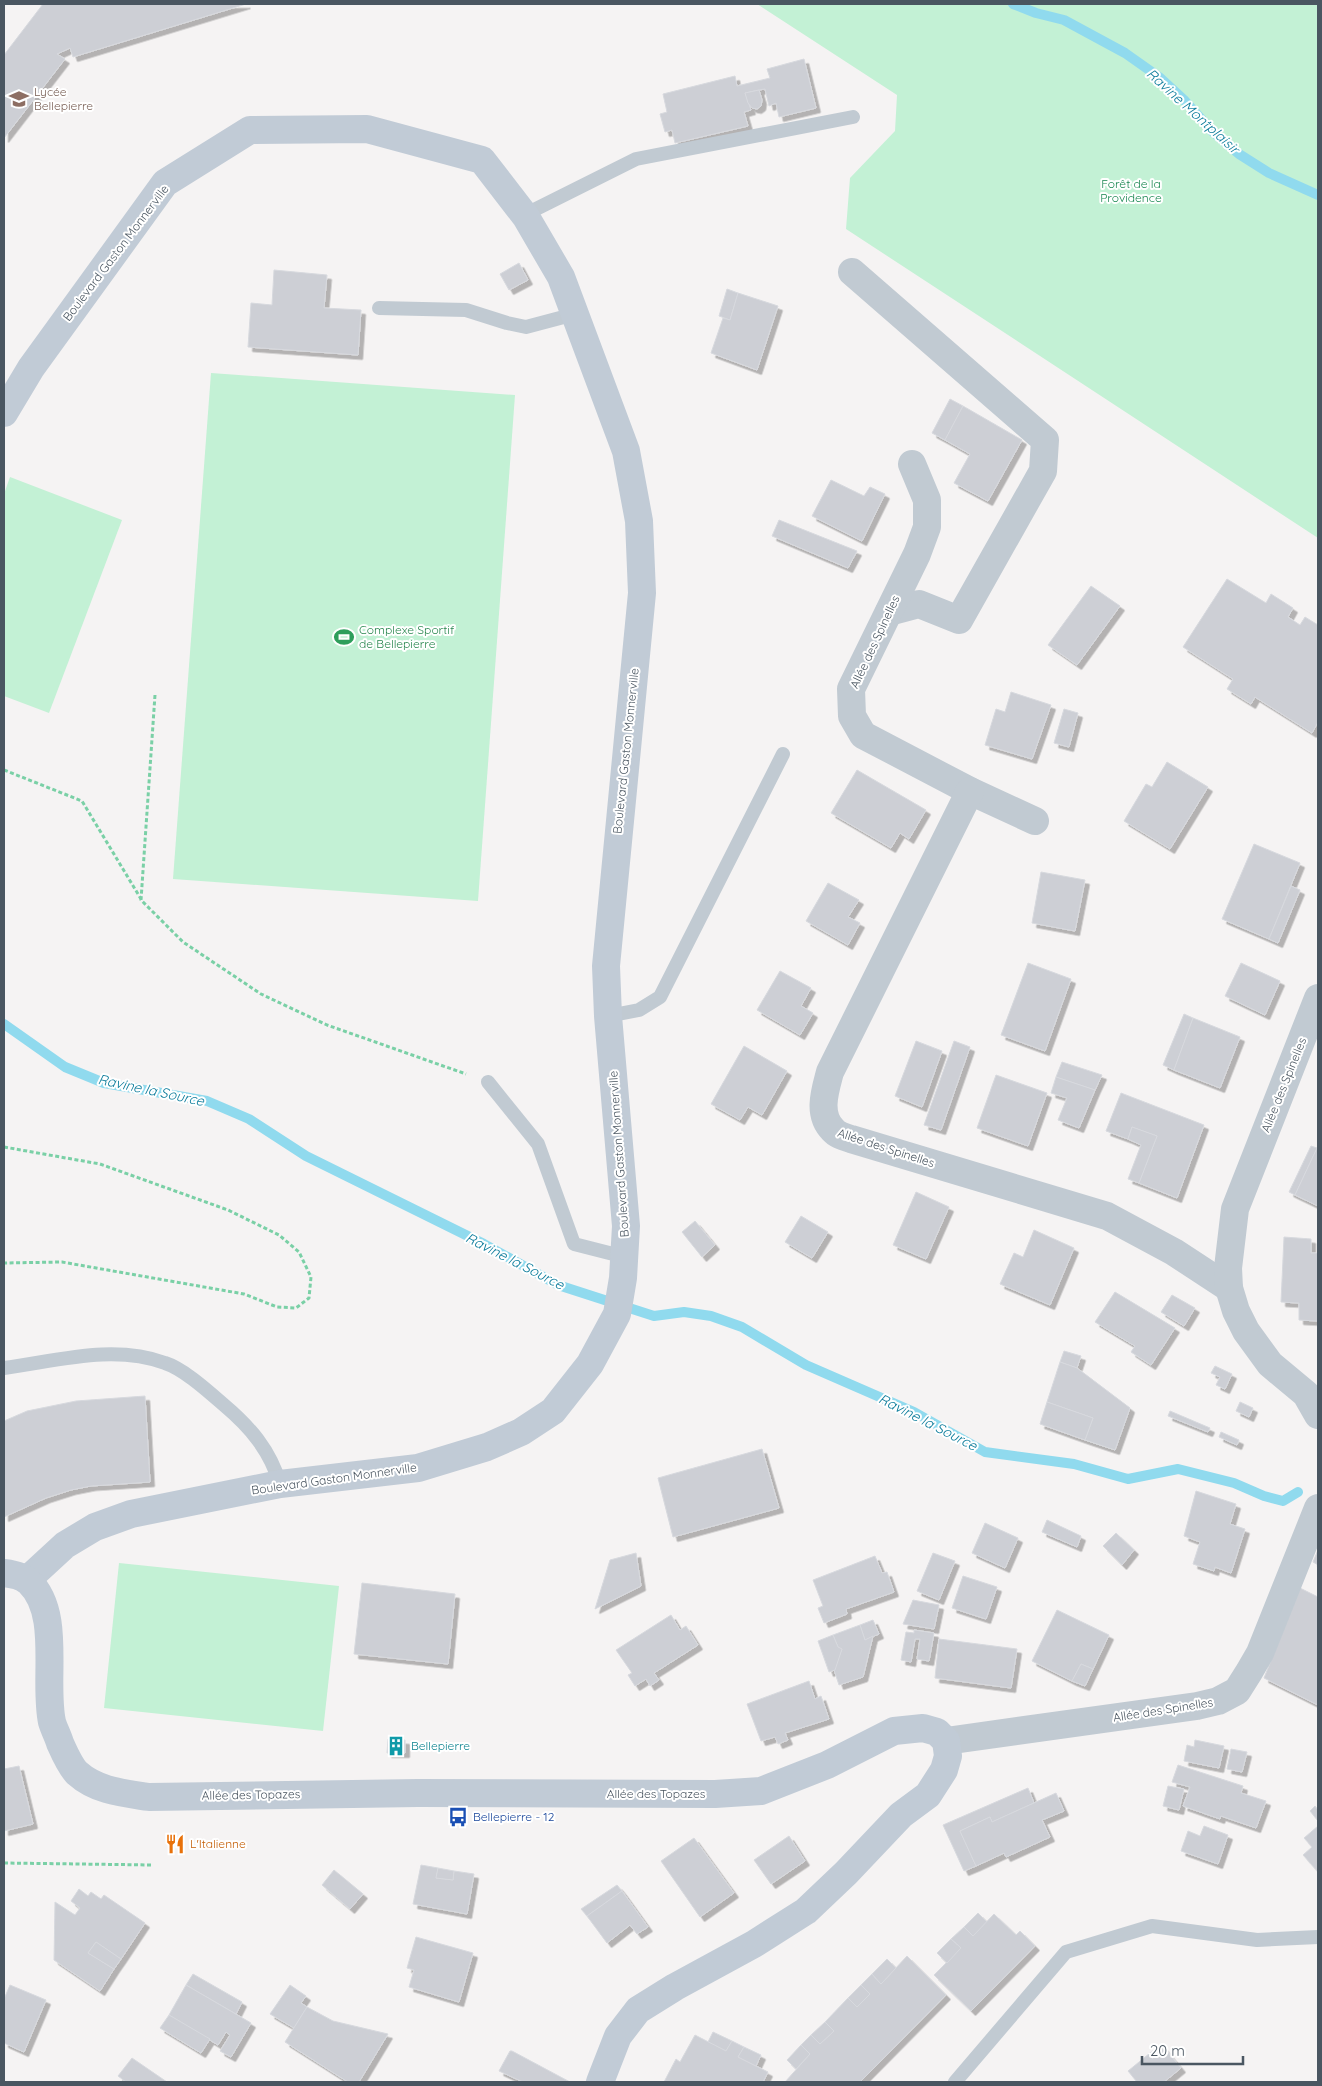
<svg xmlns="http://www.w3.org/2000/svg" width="1322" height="2086" font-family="Quicksand,sans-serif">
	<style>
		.green { fill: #c3f1d5 }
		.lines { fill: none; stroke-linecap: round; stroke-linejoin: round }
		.stream { stroke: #90daee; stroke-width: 10 }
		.building { fill: #cdcfd5; stroke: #d7d9de; filter: url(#shadow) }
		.path { stroke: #7ad0a6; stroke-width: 3; stroke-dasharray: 4 2.5; stroke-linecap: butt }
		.lane { stroke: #c1cad2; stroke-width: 14 }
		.street { stroke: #c1cad2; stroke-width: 28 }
		.secondary { stroke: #c1cbd6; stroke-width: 28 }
		.labels { text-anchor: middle; stroke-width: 4; stroke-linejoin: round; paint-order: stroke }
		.education-label { font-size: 12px; fill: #785e54; stroke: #fff; text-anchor: start }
		.park-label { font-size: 12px; fill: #17864f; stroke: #fff }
		.street-label { font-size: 12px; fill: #4a5661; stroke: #fff }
		.leisure-label { font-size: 12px; fill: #27864d; stroke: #fff; text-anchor: start }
		.culture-label { font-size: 12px; fill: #0d838f; stroke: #fff; text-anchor: start }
		.transit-label { font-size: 12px; fill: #164399; stroke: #fff; text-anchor: start }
		.food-label { font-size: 12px; fill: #c56008; stroke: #fff; text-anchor: start }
		.water-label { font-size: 14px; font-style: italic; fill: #0c7c9b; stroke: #fff }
	</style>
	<defs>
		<filter id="shadow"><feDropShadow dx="4.5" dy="4.5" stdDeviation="0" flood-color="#0004"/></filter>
	</defs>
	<rect width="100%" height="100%" fill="#f5f3f3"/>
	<g class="green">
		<polygon points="757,4 1318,4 1318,538 846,229 850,178 895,131 897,95"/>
		<polygon points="211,373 515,395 478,901 173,879"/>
		<polygon points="10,477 122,520 49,713 4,696 4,494"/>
		<polygon points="119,1563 339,1586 323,1731 104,1708"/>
	</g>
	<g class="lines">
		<g class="stream">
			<polyline points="1013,4 1036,13 1064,20 1125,53 1159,77 1185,101 1212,131 1239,154 1269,173 1318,195"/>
			<polyline points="4,1024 65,1067 104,1083 207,1101 249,1119 306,1156 484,1244 558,1285 654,1316 684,1312 711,1316 742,1327 806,1365 914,1412 985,1452 1074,1464 1128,1479 1178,1469 1234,1483 1264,1496 1283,1501 1298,1492"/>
		</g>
	</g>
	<g class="building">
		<polygon points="43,4 246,4 73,57 70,48 57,54 65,59 4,138 4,55"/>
		<polygon points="804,59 816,108 779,117 776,103 769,106 765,89 759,90 745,93 751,110 744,112 748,126 675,143 672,130 665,132 660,114 667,112 663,94 735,76 737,86 770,78 767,69"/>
		<polygon points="759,90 762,100 761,106 757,109 752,108 748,103 745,93"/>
		<polygon points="519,263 528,280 509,290 500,274"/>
		<polygon points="274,270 327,275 324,308 361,310 358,355 248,347 251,303 272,305"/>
		<polygon points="727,289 738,293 730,320 719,316"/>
		<polygon points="738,293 778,306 757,370 711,353 723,318 730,320"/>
		<polygon points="950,399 963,406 945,440 932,433"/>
		<polygon points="963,406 1022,440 988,501 954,483 970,454 945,440"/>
		<polygon points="831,480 864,496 870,487 885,494 862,541 812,516"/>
		<polygon points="779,520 857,551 848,568 772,536"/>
		<polygon points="1227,579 1266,603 1271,594 1293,608 1288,617 1300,625 1305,617 1318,625 1318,722 1312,733 1255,697 1251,704 1227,689 1233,679 1183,647"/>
		<polygon points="1091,586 1120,606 1077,665 1048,645"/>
		<polygon points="1011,692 1051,705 1032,759 985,745 996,709 1005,712"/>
		<polygon points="1064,709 1078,713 1069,747 1054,743"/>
		<polygon points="1167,762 1208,787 1170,849 1124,821 1146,784 1152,787"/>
		<polygon points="857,770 926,810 909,839 900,833 891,848 831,813"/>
		<polygon points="1254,844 1300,863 1269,939 1222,919"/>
		<polygon points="1041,872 1085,880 1075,931 1032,923"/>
		<polygon points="828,883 859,900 848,917 860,923 848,945 806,921"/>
		<polygon points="1291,886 1300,890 1278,943 1269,939"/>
		<polygon points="1028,963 1071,979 1045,1051 1001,1035"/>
		<polygon points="1241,963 1280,981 1265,1015 1225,996"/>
		<polygon points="780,971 811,988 801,1006 813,1013 800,1035 757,1010"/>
		<polygon points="1184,1014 1193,1018 1174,1070 1163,1065"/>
		<polygon points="1193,1018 1240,1037 1220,1088 1174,1070"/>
		<polygon points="916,1041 942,1051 922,1107 895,1096"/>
		<polygon points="954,1041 970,1047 941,1130 924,1125"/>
		<polygon points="744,1046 787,1071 762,1115 748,1107 740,1120 711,1104"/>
		<polygon points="1062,1062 1102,1075 1095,1090 1056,1077"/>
		<polygon points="996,1075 1047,1093 1028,1146 977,1128"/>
		<polygon points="1056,1077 1095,1090 1079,1128 1058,1120 1067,1098 1051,1093"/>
		<polygon points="1121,1093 1204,1125 1177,1198 1139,1183 1157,1136 1132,1127 1128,1139 1106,1131"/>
		<polygon points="1132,1127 1157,1136 1139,1183 1128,1179 1141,1145 1128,1139"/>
		<polygon points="1311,1146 1317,1148 1295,1195 1289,1192"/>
		<polygon points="1317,1148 1318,1149 1318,1206 1295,1195"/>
		<polygon points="916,1192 949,1207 926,1259 893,1245"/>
		<polygon points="801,1216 828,1232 812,1258 785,1242"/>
		<polygon points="695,1221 715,1245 702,1257 682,1232"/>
		<polygon points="1034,1230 1074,1248 1050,1305 1000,1284 1014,1253 1023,1257"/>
		<polygon points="1284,1237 1311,1239 1311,1253 1318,1253 1318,1321 1299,1320 1299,1303 1281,1302"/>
		<polygon points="1115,1292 1175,1328 1151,1365 1131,1352 1135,1346 1095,1322"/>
		<polygon points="1172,1295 1195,1308 1184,1326 1161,1312"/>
		<polygon points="1064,1351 1081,1356 1077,1368 1060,1362"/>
		<polygon points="1060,1362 1077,1368 1130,1408 1115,1450 1085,1440 1093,1418 1047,1402"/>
		<polygon points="1215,1366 1232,1374 1225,1389 1216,1385 1220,1377 1211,1373"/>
		<polygon points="145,1396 150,1482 91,1486 71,1490 46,1498 4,1517 4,1421 27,1411 76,1401"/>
		<polygon points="1047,1402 1093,1418 1085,1440 1040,1424"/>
		<polygon points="1240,1402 1253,1408 1249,1417 1236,1411"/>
		<polygon points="1170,1411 1210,1428 1208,1432 1168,1416"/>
		<polygon points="1221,1432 1239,1440 1237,1445 1219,1437"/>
		<polygon points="762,1449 779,1508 673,1537 658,1478"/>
		<polygon points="1196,1491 1236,1504 1230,1524 1245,1529 1231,1573 1215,1567 1214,1571 1193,1564 1200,1542 1184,1536"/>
		<polygon points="1047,1520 1081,1536 1077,1547 1042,1532"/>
		<polygon points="985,1523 1018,1538 1005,1568 972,1553"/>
		<polygon points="1116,1533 1134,1550 1122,1565 1103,1546"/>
		<polygon points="1318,1550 1318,1565 1313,1562"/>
		<polygon points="636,1553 641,1586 595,1609 610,1560"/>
		<polygon points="933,1553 955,1561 939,1600 917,1591"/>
		<polygon points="875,1556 882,1573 887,1572 894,1592 846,1609 847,1614 824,1623 818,1608 823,1606 813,1580"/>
		<polygon points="963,1576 997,1587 986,1619 952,1608"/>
		<polygon points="362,1583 455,1594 448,1664 354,1654"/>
		<polygon points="1300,1588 1318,1597 1318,1705 1264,1678"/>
		<polygon points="913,1600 939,1605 934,1629 903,1624"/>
		<polygon points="1057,1610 1109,1635 1093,1669 1081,1664 1072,1681 1032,1661"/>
		<polygon points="671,1615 680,1630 686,1626 698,1645 654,1673 659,1680 650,1686 646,1679 635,1686 628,1675 632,1673 616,1650"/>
		<polygon points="873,1620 879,1634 865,1640 860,1625"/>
		<polygon points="860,1625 865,1640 873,1636 863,1677 839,1685 834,1670 842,1649 838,1647 833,1635"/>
		<polygon points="914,1630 934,1633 929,1661 917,1659 920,1639 915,1639 911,1662 901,1660 906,1632 914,1633"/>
		<polygon points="833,1635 838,1647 842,1649 835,1670 829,1672 818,1641"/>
		<polygon points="939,1639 1017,1649 1011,1688 935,1678"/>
		<polygon points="1081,1664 1093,1669 1085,1686 1072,1681"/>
		<polygon points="809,1681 815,1699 821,1696 829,1719 785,1733 788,1740 778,1744 775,1737 761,1741 747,1704"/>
		<polygon points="388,1739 405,1740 405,1753 387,1753"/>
		<polygon points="1195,1740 1224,1746 1219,1768 1184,1761 1187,1745 1194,1747"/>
		<polygon points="1231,1749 1247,1752 1242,1772 1227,1769"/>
		<polygon points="1178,1765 1243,1786 1241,1793 1266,1801 1256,1828 1221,1816 1220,1819 1183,1806 1190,1787 1172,1782"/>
		<polygon points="19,1766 33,1824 4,1831 4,1769"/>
		<polygon points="1168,1786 1184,1789 1179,1810 1163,1806"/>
		<polygon points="1028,1788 1034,1803 992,1822 990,1817 960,1831 976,1866 964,1871 943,1825"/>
		<polygon points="1056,1793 1064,1811 1042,1820 1050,1837 1006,1857 1004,1853 976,1866 960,1831 990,1817 992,1822"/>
		<polygon points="1315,1806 1318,1810 1318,1821 1310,1811"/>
		<polygon points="1204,1826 1228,1835 1218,1864 1181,1851 1188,1831 1200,1836"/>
		<polygon points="1318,1826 1318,1872 1303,1855 1312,1847 1304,1838"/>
		<polygon points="789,1836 805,1861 771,1884 754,1860"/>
		<polygon points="694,1838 734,1893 700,1917 661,1861"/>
		<polygon points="421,1865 438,1868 436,1878 453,1880 454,1871 474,1874 467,1914 413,1904"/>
		<polygon points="438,1868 454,1871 453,1880 436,1878"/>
		<polygon points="334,1870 363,1894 350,1909 322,1885"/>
		<polygon points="617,1885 622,1891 587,1916 581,1909"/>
		<polygon points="79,1889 88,1896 91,1892 101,1899 104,1895 145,1923 121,1959 96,1942 88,1953 114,1969 100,1991 54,1960 55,1902 75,1915 80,1908 71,1901"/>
		<polygon points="622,1891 648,1927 637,1934 630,1925 607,1943 587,1916"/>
		<polygon points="978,1913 987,1922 973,1936 964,1927"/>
		<polygon points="994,1914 1016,1935 1020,1931 1035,1946 971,2011 934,1975 961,1948 951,1939 964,1927 973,1936"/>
		<polygon points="416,1937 473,1953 459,2002 409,1987 414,1970 407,1968"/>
		<polygon points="951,1939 961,1948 947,1963 937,1953"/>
		<polygon points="96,1942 121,1959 114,1969 88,1953"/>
		<polygon points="907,1956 946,1995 860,2082 785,2082 810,2054 801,2045 811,2035 820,2044 834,2031 825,2022 848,1998 857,2007 870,1994 861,1985 872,1974 881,1984"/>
		<polygon points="887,1959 896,1968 881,1984 872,1974"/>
		<polygon points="193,1974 242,2002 236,2014 186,1985"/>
		<polygon points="10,1985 46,2000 24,2052 4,2043 4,1999"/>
		<polygon points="186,1985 251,2023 231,2057 220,2051 230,2035 226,2032 218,2045 169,2015"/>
		<polygon points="290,1985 306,1996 301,2003 307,2007 294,2028 270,2014"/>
		<polygon points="861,1985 870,1994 857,2007 848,1998"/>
		<polygon points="307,2007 333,2021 388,2034 359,2082 348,2082 285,2042"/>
		<polygon points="169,2015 210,2039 201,2053 160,2028"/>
		<polygon points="825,2022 834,2031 820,2044 811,2035"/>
		<polygon points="713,2032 732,2041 726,2051 708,2042"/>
		<polygon points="695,2035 726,2051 732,2041 744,2047 738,2057 768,2072 763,2082 664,2082 676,2059 680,2062"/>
		<polygon points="1161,2044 1181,2068 1164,2082 1137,2082 1128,2071"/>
		<polygon points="801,2045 810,2054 796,2069 787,2060"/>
		<polygon points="744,2047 761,2055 756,2066 738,2057"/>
		<polygon points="510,2051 512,2051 570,2082 523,2082 499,2071"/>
		<polygon points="132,2058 167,2082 126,2082 118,2076"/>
	</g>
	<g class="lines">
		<g class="path">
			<polyline points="155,695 141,900 183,942 261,994 327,1025 466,1074"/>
			<polyline points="4,770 82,801 141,899"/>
			<polyline points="4,1147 100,1164 228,1210 279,1235 299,1252 311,1277 309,1298 296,1308 277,1307 244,1294 62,1262 4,1263"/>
			<polyline points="4,1863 153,1865"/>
		</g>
		<g class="lane">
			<polyline points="524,215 636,159 853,117"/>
			<polyline points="379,308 466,310 507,323 526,327 575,314"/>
			<polyline points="608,1016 639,1010 660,997 783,754"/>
			<polyline points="488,1082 538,1144 574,1244 625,1257"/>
			<path d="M4,1368C57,1361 113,1344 165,1363C184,1369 209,1392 224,1405C250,1427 270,1450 280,1484"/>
			<polyline points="955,2082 1066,1952 1152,1926 1257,1940 1318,1937"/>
		</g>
		<g class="street">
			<polyline points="852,272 1045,440 1043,471 959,620 919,604 889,612"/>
			<polyline points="912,464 927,500 927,527 917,554 851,689 852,716 863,735 970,791 1035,821"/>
			<path d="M970,791L830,1072C825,1091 817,1114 833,1130C837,1135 845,1137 851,1139L1107,1216L1174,1252L1229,1288"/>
			<polyline points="1318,998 1235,1209 1228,1268 1229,1288 1236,1311 1246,1331 1270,1364 1306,1394 1318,1415"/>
			<polyline points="946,1741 1197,1706 1218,1701 1237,1691 1249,1672 1260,1653 1318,1508"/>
		</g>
		<g class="secondary">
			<polyline points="4,413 31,368 165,183 250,130 367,129 482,160 526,217 561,277 626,451 639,521 642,593 606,966 608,1016 626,1226 623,1278 617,1314 590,1364 553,1411 521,1432 487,1447 418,1468 280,1484 131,1514 95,1527 65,1545 27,1580"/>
			<path d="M4,1573C12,1574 23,1576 29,1582C62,1613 43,1680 52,1722C54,1729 58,1736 60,1743C64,1752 70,1766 77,1773C97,1791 123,1793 149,1797L418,1793L715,1794L761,1791L827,1765L894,1731L923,1728L937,1732L946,1741L948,1756L944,1770L928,1795L901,1815L846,1873L806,1911L754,1944L675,1987L638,2010L618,2036L600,2082"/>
		</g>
	</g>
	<defs>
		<symbol id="school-bare" viewBox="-9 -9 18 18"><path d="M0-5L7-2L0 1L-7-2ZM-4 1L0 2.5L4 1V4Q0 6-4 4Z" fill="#8d6e63" stroke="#fff" stroke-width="2.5" paint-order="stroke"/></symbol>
		<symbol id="stadium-bare" viewBox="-9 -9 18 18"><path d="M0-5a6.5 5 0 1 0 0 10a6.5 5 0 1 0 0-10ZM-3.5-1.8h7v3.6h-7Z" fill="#2e9e5b" stroke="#fff" stroke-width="2.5" paint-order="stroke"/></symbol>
		<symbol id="building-bare" viewBox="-9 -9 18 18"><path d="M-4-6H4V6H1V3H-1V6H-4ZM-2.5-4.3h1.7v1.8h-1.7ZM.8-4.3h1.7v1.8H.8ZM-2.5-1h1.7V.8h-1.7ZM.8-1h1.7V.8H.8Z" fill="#0f9aa8" stroke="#fff" stroke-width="2.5" paint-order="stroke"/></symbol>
		<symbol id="bus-bare" viewBox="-9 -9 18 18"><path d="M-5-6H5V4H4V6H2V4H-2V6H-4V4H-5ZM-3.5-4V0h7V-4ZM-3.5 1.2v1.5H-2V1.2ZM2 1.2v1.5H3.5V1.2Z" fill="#1a4fb4" stroke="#fff" stroke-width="2.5" paint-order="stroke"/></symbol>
		<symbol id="restaurant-bare" viewBox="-9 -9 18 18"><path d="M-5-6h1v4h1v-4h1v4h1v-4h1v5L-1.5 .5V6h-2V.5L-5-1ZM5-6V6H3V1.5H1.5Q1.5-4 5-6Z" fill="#e8710a" stroke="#fff" stroke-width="2.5" paint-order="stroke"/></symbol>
	</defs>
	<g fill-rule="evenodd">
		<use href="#school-bare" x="5" y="85" width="28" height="28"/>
		<use href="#stadium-bare" x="330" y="623" width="28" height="28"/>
		<use href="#building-bare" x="382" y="1732" width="28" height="28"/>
		<use href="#bus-bare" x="444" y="1803" width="28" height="28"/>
		<use href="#restaurant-bare" x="161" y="1830" width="28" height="28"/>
	</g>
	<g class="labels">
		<g class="education-label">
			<text x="34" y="96">Lycée<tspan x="34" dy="14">Bellepierre</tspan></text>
		</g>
		<g class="park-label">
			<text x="1131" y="188">Forêt de la<tspan x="1131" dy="14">Providence</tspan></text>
		</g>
		<g class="street-label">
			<text transform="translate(116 253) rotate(-53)" y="4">Boulevard Gaston Monnerville</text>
			<text transform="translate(875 642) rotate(-65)" y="4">Allée des Spinelles</text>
			<text transform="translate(626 751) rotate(-84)" y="4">Boulevard Gaston Monnerville</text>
			<text transform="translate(1284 1085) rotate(-68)" y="4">Allée des Spinelles</text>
			<text transform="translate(886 1148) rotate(18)" y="4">Allée des Spinelles</text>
			<text transform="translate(619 1154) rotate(-94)" y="4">Boulevard Gaston Monnerville</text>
			<text transform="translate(334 1479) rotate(-8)" y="4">Boulevard Gaston Monnerville</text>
			<text transform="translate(1163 1710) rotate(-9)" y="4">Allée des Spinelles</text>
			<text x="656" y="1798">Allée des Topazes</text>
			<text transform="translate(251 1795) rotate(-1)" y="4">Allée des Topazes</text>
		</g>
		<g class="leisure-label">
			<text x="359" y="634">Complexe Sportif<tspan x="359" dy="14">de Bellepierre</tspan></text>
		</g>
		<g class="culture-label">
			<text x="411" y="1750">Bellepierre</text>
		</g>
		<g class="transit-label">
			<text x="473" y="1821">Bellepierre - 12</text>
		</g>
		<g class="food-label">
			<text x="190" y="1848">L'Italienne</text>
		</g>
		<g class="water-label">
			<text transform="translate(1193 111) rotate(42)" y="5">Ravine Montplaisir</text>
			<text transform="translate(151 1090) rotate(12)" y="5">Ravine la Source</text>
			<text transform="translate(515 1261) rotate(27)" y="5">Ravine la Source</text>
			<text transform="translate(928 1422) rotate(27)" y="5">Ravine la Source</text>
		</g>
	</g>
	<rect width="1322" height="2086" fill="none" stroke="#4a5661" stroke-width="10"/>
	<path d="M1142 2056v8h101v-8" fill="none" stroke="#4a5661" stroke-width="2.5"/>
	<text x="1150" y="2056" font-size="15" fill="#4a5661" stroke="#ffffff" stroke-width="4" paint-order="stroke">20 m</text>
</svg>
